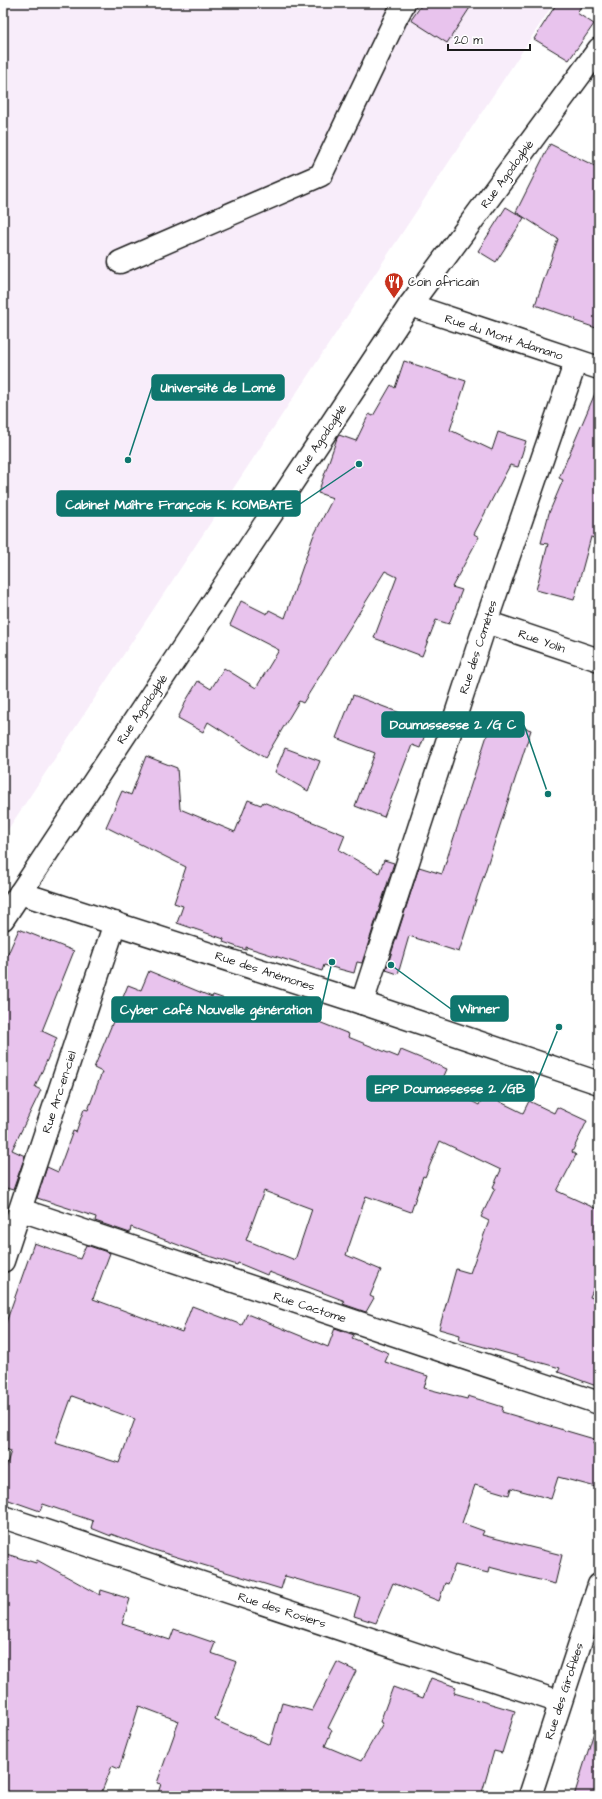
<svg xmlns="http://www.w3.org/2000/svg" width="602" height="1799" font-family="'Architects Daughter',sans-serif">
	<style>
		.built { fill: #f8edfa }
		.building { fill: #e8c3ed; stroke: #1c1c1c; fill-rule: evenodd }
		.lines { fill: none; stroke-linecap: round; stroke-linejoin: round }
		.minor-casing { stroke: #1c1c1c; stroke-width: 25 }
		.minor { stroke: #fff; stroke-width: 22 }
		.labels { text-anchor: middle; stroke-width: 4; stroke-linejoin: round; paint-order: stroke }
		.street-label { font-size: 12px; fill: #1c1c1c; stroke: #fff }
		.poi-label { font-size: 12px; fill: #1c1c1c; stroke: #fff; text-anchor: start }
		.leader { fill: none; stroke: #0f766e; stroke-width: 1.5 }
		.callout-dot { fill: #0f766e; stroke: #fff; stroke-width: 1.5 }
		.callout { fill: #0f766e; stroke: #0f766e; stroke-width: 1.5 }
		.callout-label { font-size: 13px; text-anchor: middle; font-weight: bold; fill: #fff }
	</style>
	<rect width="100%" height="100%" fill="#fff"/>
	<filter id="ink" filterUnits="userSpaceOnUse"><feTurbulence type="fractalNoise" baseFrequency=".025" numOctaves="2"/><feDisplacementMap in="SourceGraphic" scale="8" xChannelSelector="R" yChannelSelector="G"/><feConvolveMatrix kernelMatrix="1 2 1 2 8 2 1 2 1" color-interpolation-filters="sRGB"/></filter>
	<g filter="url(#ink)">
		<polygon class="built" points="3,3 554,3 3,837"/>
		<g class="building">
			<polygon points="423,3 473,3 447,43 411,20"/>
			<polygon points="557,3 583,3 577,13 594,24 569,60 534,39"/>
			<polygon points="550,144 599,168 599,329 575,321 576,319 535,305 558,239 516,212"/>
			<polygon points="506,207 524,218 496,262 478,251"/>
			<polygon points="404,361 466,381 450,430 492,450 498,432 526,441 518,467 510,465 474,534 479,537 452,587 462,590 449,624 436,620 422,656 374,638 397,577 385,571 303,703 299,701 265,758 208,722 203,732 178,718 185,704 184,704 198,681 211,689 224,668 256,688 279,650 230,625 241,601 267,614 269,610 285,618 313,537 333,498 318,493 337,438 339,435 356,441 369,414 373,416 391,385 395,388"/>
			<polygon points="599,384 599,540 591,537 574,600 536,590 548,544 541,543 549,513 563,480 559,478"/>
			<polygon points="353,695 429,724 420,748 412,745 384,817 355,806 375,753 336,738"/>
			<polygon points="493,717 531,730 459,952 409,936 398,974 386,970 419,867 442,874"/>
			<polygon points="285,748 320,761 308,791 275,772"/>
			<polygon points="146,756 177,768 180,809 235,832 248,800 261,805 263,802 345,835 339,850 379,873 384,860 394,863 362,963 357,962 354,973 324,965 322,971 246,947 246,950 223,942 224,939 177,923 183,906 174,903 186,867 106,827 122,791 131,795"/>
			<polygon points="19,929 74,951 42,1031 57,1038 35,1087 41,1090 12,1150 25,1156 13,1190 3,1187 3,965"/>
			<path d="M149,971L212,997L213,995L246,1006L247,1002L307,1022L309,1018L349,1034L348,1037L398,1057L401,1050L447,1069L440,1085L479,1105L484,1094L523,1113L529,1101L554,1113L557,1107L587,1121L572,1152L576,1155L557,1191L599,1210V1276L590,1297L599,1300V1387L558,1372L560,1368L459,1340L460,1335L439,1329L456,1269L470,1273L489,1221L481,1217L495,1188L493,1187L501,1170L440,1141L425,1177L423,1176L411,1212L366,1196L346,1255L381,1270L370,1296L374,1298L366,1312L343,1304L345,1301L269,1272L267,1275L238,1263L237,1265L202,1254L131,1227L130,1233L95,1221L96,1217L37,1198L47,1167L58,1172L73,1131L76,1132L84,1109L88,1110L102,1072L94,1068L128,985L141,990ZM264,1191L312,1209L295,1260L246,1240Z"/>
			<path d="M34,1243L80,1259L86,1245L110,1253L93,1299L182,1332L192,1306L242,1325L247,1314L328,1347L335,1328L354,1335L352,1338L389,1353L385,1362L428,1376L424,1388L467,1399L468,1396L503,1407L502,1412L594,1439L593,1444L599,1445V1476L596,1487L558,1477L551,1499L511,1488L509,1495L475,1485L462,1523L484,1531L482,1535L562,1555L555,1584L489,1567L488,1573L455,1565L448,1584L445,1583L439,1601L393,1583L376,1623L354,1616L360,1597L285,1576L281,1589L151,1549L111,1534V1536L91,1528L93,1521L43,1504L40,1511L3,1498V1476L11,1451L3,1448V1331ZM72,1396L135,1419L119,1463L55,1443Z"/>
			<polygon points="3,1553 36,1563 37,1560 100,1595 101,1590 130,1599 122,1624 170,1640 174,1629 215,1643 211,1653 237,1662 215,1720 270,1745 282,1703 312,1711 337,1662 356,1671 328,1728 332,1730 325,1746 361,1761 383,1723 380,1722 393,1687 423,1698 431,1678 456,1687 454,1693 515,1711 502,1753 494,1751 481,1796 157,1796 161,1784 157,1783 179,1721 139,1706 119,1769 112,1766 100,1796 3,1796"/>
			<polygon points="594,1732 599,1733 599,1796 574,1796"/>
		</g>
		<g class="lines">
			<defs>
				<g id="minor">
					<polyline points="120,262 321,175 396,18 404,3"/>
					<polyline points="410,305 599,368"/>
					<polyline points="486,622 599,660"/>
					<polyline points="20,893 362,1003 599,1083"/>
					<polyline points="3,919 410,305 599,49"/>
					<polyline points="362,1003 486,622 576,361"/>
					<polyline points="21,1210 599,1403"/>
					<polyline points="3,1261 115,923"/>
					<polyline points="3,1517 560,1702"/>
					<polyline points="530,1796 599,1585"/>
				</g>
			</defs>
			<use href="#minor" class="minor-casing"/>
			<use href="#minor" class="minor"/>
		</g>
	</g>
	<defs>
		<symbol id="restaurant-pin" viewBox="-11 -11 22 30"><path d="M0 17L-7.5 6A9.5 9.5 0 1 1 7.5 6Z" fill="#c8321e" stroke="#fff"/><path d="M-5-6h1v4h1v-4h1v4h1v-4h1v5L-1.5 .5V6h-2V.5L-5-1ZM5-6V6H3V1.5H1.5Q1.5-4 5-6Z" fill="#fff"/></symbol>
	</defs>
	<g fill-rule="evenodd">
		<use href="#restaurant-pin" x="383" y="271" width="22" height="30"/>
	</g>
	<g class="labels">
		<g class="street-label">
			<text transform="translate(507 174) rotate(-54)" y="4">Rue Agodogblé</text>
			<text transform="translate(504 337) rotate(18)" y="4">Rue du Mont Adamano</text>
			<text transform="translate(321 439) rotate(-56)" y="4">Rue Agodogblé</text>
			<text transform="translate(542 641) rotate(19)" y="4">Rue Yolin</text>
			<text transform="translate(478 647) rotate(-72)" y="4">Rue des Comètes</text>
			<text transform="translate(142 709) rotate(-56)" y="4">Rue Agodogblé</text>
			<text transform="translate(265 971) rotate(18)" y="4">Rue des Anémones</text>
			<text transform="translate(59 1092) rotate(-72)" y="4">Rue Arc-en-ciel</text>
			<text transform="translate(310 1307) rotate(18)" y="4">Rue Cactome</text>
			<text transform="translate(282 1610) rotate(18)" y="4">Rue des Rosiers</text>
			<text transform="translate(564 1691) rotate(-72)" y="4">Rue des Giroflées</text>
		</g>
		<g class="poi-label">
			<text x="408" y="286">Coin africain</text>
		</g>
	</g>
	<path class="leader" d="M128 460L152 387M359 464L300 504M548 794L524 725M391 965L451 1009M332 962L321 1009M559 1027L534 1089"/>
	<g class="callout-dot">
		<circle cx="128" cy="460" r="4"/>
		<circle cx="359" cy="464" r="4"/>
		<circle cx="548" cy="794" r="4"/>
		<circle cx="391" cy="965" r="4"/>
		<circle cx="332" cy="962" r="4"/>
		<circle cx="559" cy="1027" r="4"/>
	</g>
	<g class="callout">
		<rect x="152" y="375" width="132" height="25" rx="4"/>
		<rect x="57" y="491" width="243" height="25" rx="4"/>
		<rect x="382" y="712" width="142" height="25" rx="4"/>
		<rect x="451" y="996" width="57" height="25" rx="4"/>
		<rect x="112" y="997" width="209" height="25" rx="4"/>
		<rect x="367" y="1076" width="167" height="25" rx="4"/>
	</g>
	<g class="callout-label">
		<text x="218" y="392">Université de Lomé</text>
		<text x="179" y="509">Cabinet Maître François K. KOMBATE</text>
		<text x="453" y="729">Doumassesse 2 /G C</text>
		<text x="479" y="1013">Winner</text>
		<text x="216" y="1014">Cyber café Nouvelle génération</text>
		<text x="450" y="1093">EPP Doumassesse 2 /GB</text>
	</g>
	<rect width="602" height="1799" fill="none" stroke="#fff" stroke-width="16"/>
	<rect x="8" y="8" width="586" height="1783" fill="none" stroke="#1c1c1c" stroke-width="1.5" filter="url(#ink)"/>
	<path d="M448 44v6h82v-6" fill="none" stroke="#1c1c1c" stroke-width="2"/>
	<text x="454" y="44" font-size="12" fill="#1c1c1c" stroke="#ffffff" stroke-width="3" paint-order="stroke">20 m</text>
</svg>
